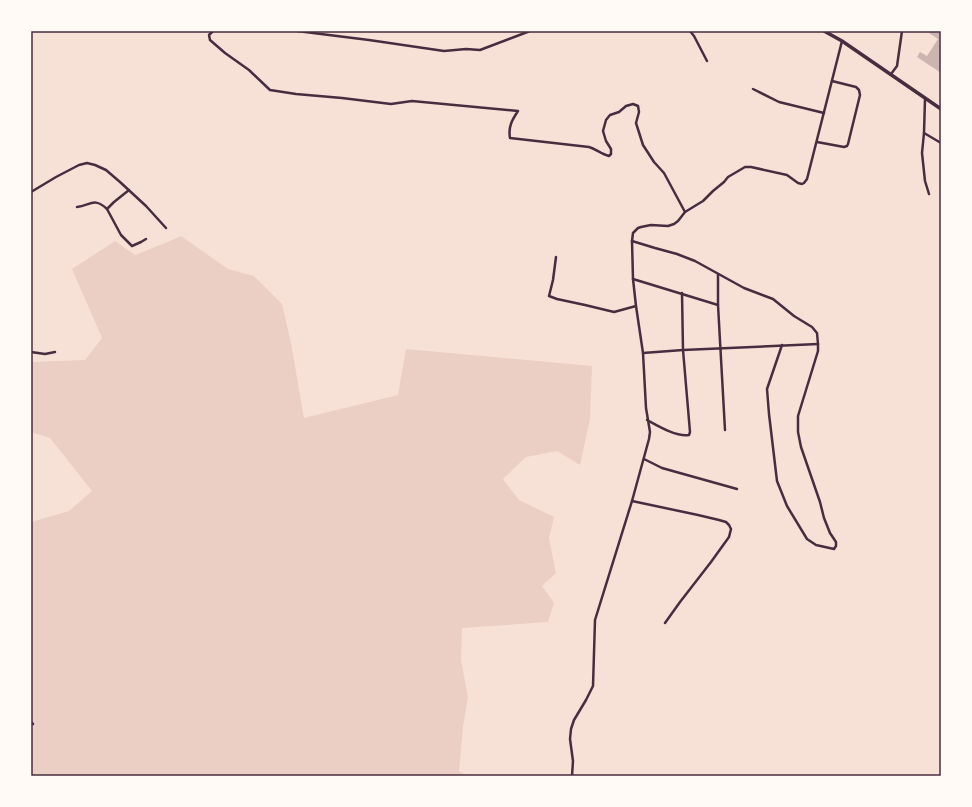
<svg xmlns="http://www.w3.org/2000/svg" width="972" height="807" font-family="Lato,sans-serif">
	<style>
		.green { fill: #ebcfc5 }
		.building { fill: #ccb4b1 }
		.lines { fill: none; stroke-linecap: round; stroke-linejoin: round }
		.minor { stroke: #4a2c40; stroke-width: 2.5 }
		.secondary { stroke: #4a2c40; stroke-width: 3.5 }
		.neatline { fill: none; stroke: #4a2c40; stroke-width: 1.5 }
	</style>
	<rect width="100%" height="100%" fill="#f7e1d7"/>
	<polygon class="green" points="181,236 228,269 254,276 282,304 291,343 304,418 398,395 406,349 592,366 590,419 580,465 557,451 526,457 503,479 519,500 554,517 549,538 556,573 542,586 554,603 548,622 462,628 461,660 468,697 463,727 459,771 468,776 31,776 31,522 69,511 92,491 50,438 31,432 31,362 85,360 102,338 72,269 115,241 135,255 170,241"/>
	<polygon class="building" points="930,31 941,31 941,73 917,57 920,52 927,56 938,39 929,33"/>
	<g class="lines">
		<g class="minor">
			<path d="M213,31L209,35L210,40L225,53L249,70L270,90L296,94L342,98L391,104L412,101L518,111C512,120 508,127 510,138L589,147C596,149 601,154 609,156L611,154V149L606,141L603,131L606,120L610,115L619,112L626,106L633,104L638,106L639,112L636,123L643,145L654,162L664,173L685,212"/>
			<polyline points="297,31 369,40 444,51 466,49 480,50 530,31"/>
			<polyline points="690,31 694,36 707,61"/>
			<polyline points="891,74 897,66 902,31"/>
			<polyline points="753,89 779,102 824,113"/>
			<polyline points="925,99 924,133 922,153 925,181 929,194"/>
			<polyline points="924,133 941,143"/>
			<polyline points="817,142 844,147 847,146 848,144 860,95 859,90 856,87 832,81"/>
			<polyline points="31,192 56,177 79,165 87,163 95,165 106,170 120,182 146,206 166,228"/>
			<path d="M77,207C91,205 94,197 107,209L114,202L129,190"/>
			<polyline points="107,209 121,235 132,246 141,242 146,239"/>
			<polyline points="632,241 655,248 677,254 695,261 744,288 773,299 794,316 812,327 817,333 818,344 818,351 798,416 798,432 801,447 820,502 824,518 830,533 836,542 836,546 834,549 816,545 807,539 787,506 777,481 769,414 767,389 782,345"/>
			<polyline points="556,257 553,280 549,296 557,299 585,305 614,312 636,306"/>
			<polyline points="718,274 718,305 725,430"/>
			<polyline points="633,279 718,305"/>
			<polyline points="31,352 45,354 55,352"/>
			<polyline points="643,353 683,350 818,344"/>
			<path d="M647,420C658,426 676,437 689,435L690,432L683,350L682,293"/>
			<polyline points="644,459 662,468 737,489"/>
			<polyline points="632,501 698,515 719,520 726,522 729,525 731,529 729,537 711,562 680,602 665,623"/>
			<polyline points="31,722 33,724"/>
			<polyline points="572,776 573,761 570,739 571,729 574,720 586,700 593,686 595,620 632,501 649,439 650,432 646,408 643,353 636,306 633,279 632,241 633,233 638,228 641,227 651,225 668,226 674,224 678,221 685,212 703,201 713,191 724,182 728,177 745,167 751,167 787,175 798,183 802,184 804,183 807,179 842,41"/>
		</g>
		<polyline class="secondary" points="824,31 842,41 941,109"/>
	</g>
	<rect width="972" height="807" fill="none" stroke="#fffaf5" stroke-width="64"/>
	<rect x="32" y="32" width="908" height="743" class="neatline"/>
</svg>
